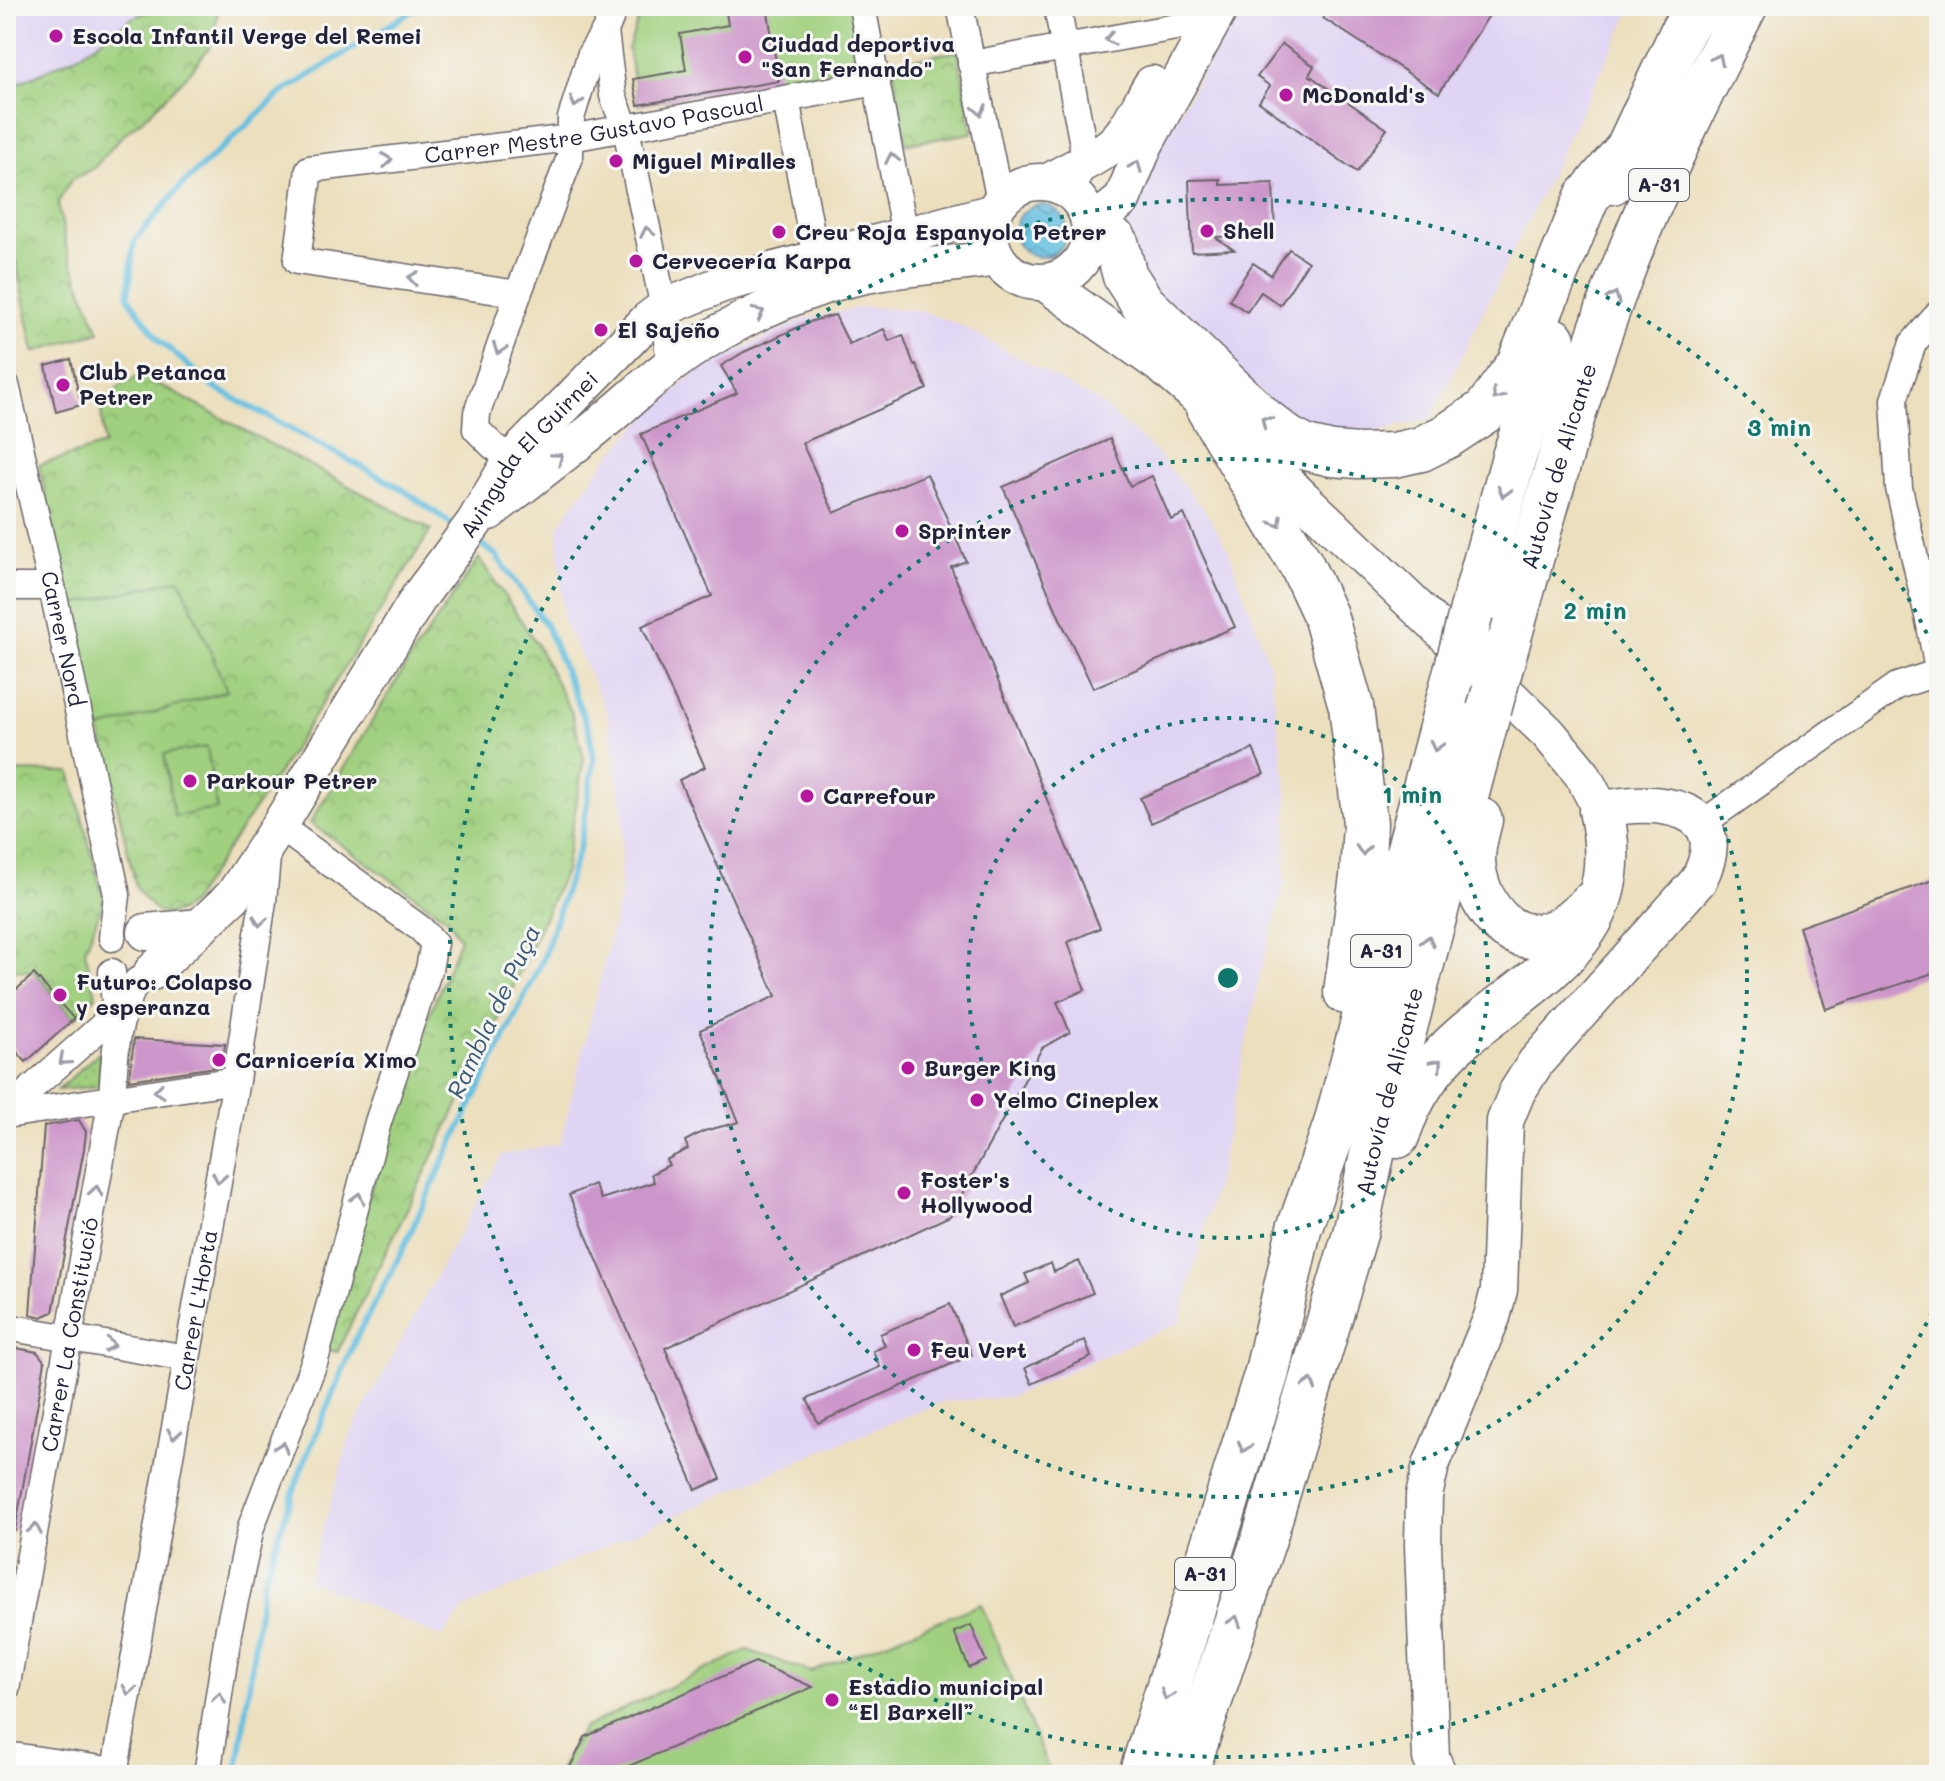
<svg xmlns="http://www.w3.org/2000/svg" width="1945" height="1781" font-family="Mali,sans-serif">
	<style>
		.built { fill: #e0d4f4 }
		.grass { fill: url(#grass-dots); stroke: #61795d; stroke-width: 2 }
		.park { fill: url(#park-crowns); stroke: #61795d; stroke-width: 2 }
		.pitch { fill: #a0d07f; stroke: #61795d; stroke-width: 2 }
		.water { fill: url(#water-waves); stroke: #42708e; stroke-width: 2 }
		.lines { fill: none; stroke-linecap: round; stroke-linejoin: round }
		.stream { stroke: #63bfe1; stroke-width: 6 }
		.building { fill: #cd96ca }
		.street-casing { stroke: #696468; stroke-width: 29 }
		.secondary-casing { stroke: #696468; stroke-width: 39 }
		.highway-casing { stroke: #696468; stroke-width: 47 }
		.street { stroke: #fff; stroke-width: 26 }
		.secondary { stroke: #fff; stroke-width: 36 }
		.highway { stroke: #fff; stroke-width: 44 }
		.highway-bridge-casing { stroke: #696468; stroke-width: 47; stroke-linecap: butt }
		.highway-bridge { stroke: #fff; stroke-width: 44 }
		.oneway { stroke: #9c9ca7 }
		.ring { fill: none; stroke: #0f766e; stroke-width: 4; stroke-dasharray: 4 8 }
		.poi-dot { fill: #b5179e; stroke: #f6f6f2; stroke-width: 3 }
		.labels { text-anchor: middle; stroke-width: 6; stroke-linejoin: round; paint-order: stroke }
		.shield { fill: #f6f6f2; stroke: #626272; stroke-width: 2 }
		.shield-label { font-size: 20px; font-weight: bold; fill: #22223b }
		.poi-label { font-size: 22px; font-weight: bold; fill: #22223b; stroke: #f6f6f2; text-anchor: start }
		.street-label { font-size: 22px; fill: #22223b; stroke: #f6f6f2 }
		.water-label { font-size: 24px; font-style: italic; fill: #395975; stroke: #f6f6f2 }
		.centre { fill: #0f766e; stroke: #f6f6f2; stroke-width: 4 }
		.ring-label { font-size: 24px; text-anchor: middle; font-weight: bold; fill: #0f766e; stroke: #f6f6f2; stroke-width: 6; stroke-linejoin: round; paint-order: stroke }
	</style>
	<defs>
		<pattern id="grass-dots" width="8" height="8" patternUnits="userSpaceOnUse" patternTransform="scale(2)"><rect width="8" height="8" fill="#a0d07f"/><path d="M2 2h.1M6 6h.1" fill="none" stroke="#8ab26f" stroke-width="1.8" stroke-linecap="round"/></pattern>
		<pattern id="park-crowns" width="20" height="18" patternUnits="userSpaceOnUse" patternTransform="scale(2)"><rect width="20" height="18" fill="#a0d07f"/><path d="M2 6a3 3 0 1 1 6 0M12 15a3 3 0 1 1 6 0" fill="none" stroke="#8ab26f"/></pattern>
		<pattern id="water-waves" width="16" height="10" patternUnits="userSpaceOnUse" patternTransform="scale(2)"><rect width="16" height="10" fill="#63bfe1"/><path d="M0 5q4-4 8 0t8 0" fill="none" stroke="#519bb8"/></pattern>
	</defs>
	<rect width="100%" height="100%" fill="#f6f6f2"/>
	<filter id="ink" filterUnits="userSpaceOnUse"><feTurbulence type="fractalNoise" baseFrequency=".0125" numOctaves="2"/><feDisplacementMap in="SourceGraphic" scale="16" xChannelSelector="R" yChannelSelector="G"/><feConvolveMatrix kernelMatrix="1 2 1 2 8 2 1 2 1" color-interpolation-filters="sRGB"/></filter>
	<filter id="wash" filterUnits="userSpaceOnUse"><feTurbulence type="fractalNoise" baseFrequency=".006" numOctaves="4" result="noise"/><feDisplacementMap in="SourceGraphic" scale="32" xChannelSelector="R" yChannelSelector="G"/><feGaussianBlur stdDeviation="1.8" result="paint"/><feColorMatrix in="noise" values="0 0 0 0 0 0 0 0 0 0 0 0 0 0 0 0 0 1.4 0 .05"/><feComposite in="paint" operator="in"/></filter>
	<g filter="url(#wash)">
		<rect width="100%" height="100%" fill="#ecdfbd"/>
		<g class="built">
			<polygon points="6,6 161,6 132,18 79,55 6,89"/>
			<polygon points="1242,6 1633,6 1431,418 1360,436 1278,409 1158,296 1114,223"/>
			<polygon points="864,307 918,310 960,325 1097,401 1151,447 1203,508 1228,549 1269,664 1287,789 1285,883 1262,966 1220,1168 1180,1322 1010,1397 942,1402 828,1448 465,1608 441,1637 308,1580 351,1433 502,1155 560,1144 620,898 623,811 607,712 563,619 558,527 604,462 637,426 699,369 804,319"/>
		</g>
		<polygon class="grass" points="100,1051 99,1086 58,1090"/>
		<g class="park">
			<polygon points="161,6 219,6 213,42 192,70 151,112 120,138 94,168 71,180 58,203 67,250 99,332 34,352 6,213 6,89 79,55 132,18"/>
			<polygon points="958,51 972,133 906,144 892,63"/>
			<path d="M141,375L431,530L272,783L191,903C166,925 152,911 136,887L39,465L104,445L101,408L121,385Z"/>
			<polygon points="479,558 536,643 571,711 584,758 565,871 483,1054 337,1352 324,1348 402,1082 460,939 449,920 310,823 411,657"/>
			<polygon points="6,771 70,772 104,900 85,951 96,996 74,1019 35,972 6,969"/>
		</g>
		<g class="pitch">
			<polygon points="643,6 852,6 862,65 638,105 628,49"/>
			<polygon points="180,579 227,691 100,729 72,605"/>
			<polygon points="207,747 217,809 174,816 164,754"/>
			<polygon points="981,1604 1051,1775 557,1775 583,1728 747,1650 811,1672"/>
		</g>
		<circle class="water" cx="1041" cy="231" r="26"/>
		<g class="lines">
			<g class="stream">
				<polyline points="420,6 280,94 182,185 134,241 128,297 159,340 213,387 399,487 456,527"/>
				<polyline points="237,1775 263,1581 302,1467 356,1338 400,1255 446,1156 543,959 580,845 594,760 589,730 546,625 496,555 475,540"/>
			</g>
		</g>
		<g id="blocks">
			<g class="building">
				<polygon points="725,6 767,6 779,81 638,105 633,79 686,70 680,34 728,25"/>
				<polygon points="1331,6 1495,6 1439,93 1323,18"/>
				<polygon points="1282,44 1314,66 1309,75 1387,129 1357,172 1259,102 1270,86 1257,77"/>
				<polygon points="1220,179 1220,185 1273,183 1275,234 1215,237 1234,250 1192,252 1189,180"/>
				<polygon points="1289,249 1308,262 1280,305 1261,292 1247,312 1229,300 1253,263 1271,275"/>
				<polygon points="835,315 849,344 884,329 889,341 903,335 914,365 916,364 927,389 802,443 834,513 927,474 966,561 951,567 1100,928 1068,942 1085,990 1057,1002 1070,1032 1042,1048 950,1216 665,1348 721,1479 696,1490 569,1195 594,1184 601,1199 654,1182 651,1174 669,1165 666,1160 688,1149 685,1141 704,1131 739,1122 700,1030 776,996 679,780 705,767 642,626 712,596 641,434 737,393 721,366 744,352 812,321"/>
				<polygon points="71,359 81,405 56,412 46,366"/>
				<polygon points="1110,439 1130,486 1152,476 1171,520 1184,514 1235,627 1093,688 1061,621 1003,487"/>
				<polygon points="1253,749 1264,774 1151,823 1140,798"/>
				<polygon points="1939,878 1939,971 1826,1009 1799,927"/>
				<polygon points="34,974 74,1019 26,1062 6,1040 6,999"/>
				<polygon points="134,1039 225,1044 222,1066 129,1080"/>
				<polygon points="79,1120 86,1132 84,1149 53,1312 42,1317 30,1314 44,1126"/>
				<polygon points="1079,1261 1093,1293 1013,1327 1000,1296 1029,1283 1025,1274 1051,1263 1054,1272"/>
				<polygon points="950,1304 972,1355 818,1423 807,1399 880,1367 873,1351 885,1346 880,1334"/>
				<polygon points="1085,1340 1091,1357 1032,1384 1025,1368"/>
				<polygon points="6,1346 37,1352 45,1362 15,1531 6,1530"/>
				<polygon points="971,1625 986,1661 969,1668 954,1632"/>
				<polygon points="755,1662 813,1687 608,1775 566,1775 585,1737"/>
			</g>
		</g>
	</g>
	<g filter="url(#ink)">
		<use href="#blocks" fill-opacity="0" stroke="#696468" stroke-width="2"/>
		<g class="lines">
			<defs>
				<g id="street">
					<polyline points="862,6 905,235"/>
					<polyline points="960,6 1000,201"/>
					<polyline points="1057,6 1083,145 1082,161 1073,193"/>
					<polyline points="605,31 613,96 626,129 664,308 670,366"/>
					<polyline points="971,64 1187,25"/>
					<polyline points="786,99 816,259"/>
					<path id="s1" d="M518,294L297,261L309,169L571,138L877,82"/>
					<polyline points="1939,313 1913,343 1894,400 1899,488 1930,625 1939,676"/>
					<path id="s2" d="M6,385L52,587L117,895L112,938"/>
					<polyline points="512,459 493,446 476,429 477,413 518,294 570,157 571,118 591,53 605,31 615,6"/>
					<polyline points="6,587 52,587"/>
					<polyline points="1700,825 1897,686 1939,672"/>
					<polyline points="6,1111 103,1025 115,1003 112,972"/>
					<polyline points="6,1115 236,1080"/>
					<polyline points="6,1327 187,1358"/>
					<path id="s3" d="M6,1689L112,1098C115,1055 115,1020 137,981"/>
					<polyline points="6,1755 115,1771"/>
					<path id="s4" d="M114,1775L236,1080L263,901L268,847"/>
					<polyline points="207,1775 229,1628 251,1527 315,1360 378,1122 429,969 434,943 421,929 279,826"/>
				</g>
				<g id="secondary">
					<circle cx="1040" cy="232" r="50"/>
					<path d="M1049,182C1068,169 1092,161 1109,147C1128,133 1139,104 1152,84"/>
					<polyline points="1090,226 1122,200 1145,144 1221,6"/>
					<path d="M1044,282L1162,366L1192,392L1548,733L1582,774L1601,810C1653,797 1739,804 1698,881L1536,1062L1517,1092L1505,1121L1499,1290L1492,1317L1431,1465L1424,1496L1423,1545L1431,1758L1439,1775"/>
					<path d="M489,512C527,482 566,453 603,422C625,404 646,384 668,367C713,332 770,304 824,286C879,267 940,267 997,258"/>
					<polyline points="146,932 201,927"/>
					<path id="s5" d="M152,972L233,896L279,826L419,597L474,523L512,459L648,320L664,308L722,284L994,212"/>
				</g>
				<g id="highway">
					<polyline points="1612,182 1683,30 1697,6"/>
					<polyline points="1116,242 1125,276 1143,304 1263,419 1287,438 1306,448 1332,454 1358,456 1394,455 1421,449 1447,436 1485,411 1519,364 1587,197 1623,154"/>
					<polyline points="1208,408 1302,566 1325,615 1351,706 1365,823 1362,877 1346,992"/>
					<polyline points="1471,613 1514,457 1553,340"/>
					<path id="s6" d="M1507,645C1538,534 1568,424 1606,315C1644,208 1694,106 1745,6"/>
					<path d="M1480,820C1476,836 1471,853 1474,870C1480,909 1513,951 1556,931C1570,925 1581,914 1591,904"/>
					<path d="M1397,1136C1410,1097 1432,1063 1464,1036C1544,970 1629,934 1601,810"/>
					<polyline points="1141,1775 1267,1372 1299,1229 1336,1124 1456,671"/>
					<path id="s7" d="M1185,1775L1264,1539L1355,1234L1375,1141L1489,710"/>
				</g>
			</defs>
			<use href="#street" class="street-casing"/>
			<use href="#secondary" class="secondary-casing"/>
			<use href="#highway" class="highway-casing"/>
			<use href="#street" class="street"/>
			<use href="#secondary" class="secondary"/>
			<use href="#highway" class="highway"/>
			<defs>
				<g id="highway-bridge">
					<polyline points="1456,671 1471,613"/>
					<polyline points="1489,710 1507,645"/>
				</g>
			</defs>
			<use href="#highway-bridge" class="highway-bridge-casing"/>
			<use href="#highway-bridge" class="highway-bridge"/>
		</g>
		<defs><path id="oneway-chevron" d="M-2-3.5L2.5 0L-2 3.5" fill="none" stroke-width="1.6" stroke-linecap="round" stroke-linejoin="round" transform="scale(2)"/></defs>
		<g class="oneway">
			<use href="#oneway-chevron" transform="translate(1110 39) rotate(170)"/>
			<use href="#oneway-chevron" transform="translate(1718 59) rotate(-63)"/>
			<use href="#oneway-chevron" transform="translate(576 102) rotate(106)"/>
			<use href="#oneway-chevron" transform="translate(980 110) rotate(79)"/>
			<use href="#oneway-chevron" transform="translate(892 158) rotate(-101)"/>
			<use href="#oneway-chevron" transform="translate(387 160) rotate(-7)"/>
			<use href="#oneway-chevron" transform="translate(1136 166) rotate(-68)"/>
			<use href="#oneway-chevron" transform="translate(647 232) rotate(-101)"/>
			<use href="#oneway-chevron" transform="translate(413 278) rotate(-172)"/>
			<use href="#oneway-chevron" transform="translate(1614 297) rotate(-68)"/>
			<use href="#oneway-chevron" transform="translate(759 313) rotate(-26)"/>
			<use href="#oneway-chevron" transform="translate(499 349) rotate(109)"/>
			<use href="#oneway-chevron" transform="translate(1497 395) rotate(126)"/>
			<use href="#oneway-chevron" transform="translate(1266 421) rotate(-140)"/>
			<use href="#oneway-chevron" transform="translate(558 458) rotate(-38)"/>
			<use href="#oneway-chevron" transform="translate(1504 492) rotate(105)"/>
			<use href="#oneway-chevron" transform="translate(1277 522) rotate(60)"/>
			<use href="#oneway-chevron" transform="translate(1436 746) rotate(105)"/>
			<use href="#oneway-chevron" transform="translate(1363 850) rotate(93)"/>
			<use href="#oneway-chevron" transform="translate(260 921) rotate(99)"/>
			<use href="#oneway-chevron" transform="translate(1428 941) rotate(-75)"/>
			<use href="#oneway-chevron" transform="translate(64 1060) rotate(138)"/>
			<use href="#oneway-chevron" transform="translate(1437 1064) rotate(-48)"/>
			<use href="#oneway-chevron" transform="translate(159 1091) rotate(172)"/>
			<use href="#oneway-chevron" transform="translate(219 1178) rotate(100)"/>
			<use href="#oneway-chevron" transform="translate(96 1191) rotate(-80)"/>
			<use href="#oneway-chevron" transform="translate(358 1198) rotate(-75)"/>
			<use href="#oneway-chevron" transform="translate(110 1345) rotate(10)"/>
			<use href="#oneway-chevron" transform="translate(1310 1384) rotate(-73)"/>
			<use href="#oneway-chevron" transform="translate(174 1434) rotate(100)"/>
			<use href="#oneway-chevron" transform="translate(282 1447) rotate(-69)"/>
			<use href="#oneway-chevron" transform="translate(1244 1447) rotate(107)"/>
			<use href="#oneway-chevron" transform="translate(35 1529) rotate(-80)"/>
			<use href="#oneway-chevron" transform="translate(1235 1621) rotate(-72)"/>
			<use href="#oneway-chevron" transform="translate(129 1690) rotate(100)"/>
			<use href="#oneway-chevron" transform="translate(1167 1695) rotate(108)"/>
			<use href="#oneway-chevron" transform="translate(219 1698) rotate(-81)"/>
		</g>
	</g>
	<g class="ring">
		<circle cx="1228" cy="978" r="260"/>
		<circle cx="1228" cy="978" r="519"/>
		<path d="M1937 1301A779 779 0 1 1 1937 655"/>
	</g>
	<g class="poi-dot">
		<circle cx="56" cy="36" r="8"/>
		<circle cx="745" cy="57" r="8"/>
		<circle cx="1286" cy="95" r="8"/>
		<circle cx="616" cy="161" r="8"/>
		<circle cx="1207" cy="231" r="8"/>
		<circle cx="779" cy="232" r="8"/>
		<circle cx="636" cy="261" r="8"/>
		<circle cx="601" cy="330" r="8"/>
		<circle cx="63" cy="385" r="8"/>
		<circle cx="902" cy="531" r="8"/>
		<circle cx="190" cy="781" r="8"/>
		<circle cx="807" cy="796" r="8"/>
		<circle cx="60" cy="995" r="8"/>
		<circle cx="219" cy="1060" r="8"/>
		<circle cx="908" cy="1068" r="8"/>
		<circle cx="977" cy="1100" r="8"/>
		<circle cx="904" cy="1193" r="8"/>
		<circle cx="914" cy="1350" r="8"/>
		<circle cx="832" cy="1700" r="8"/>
	</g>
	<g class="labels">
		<g class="shield">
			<rect x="1629" y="169" width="60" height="32" rx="6"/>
			<rect x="1351" y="935" width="60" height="32" rx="6"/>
			<rect x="1175" y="1558" width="60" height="32" rx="6"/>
		</g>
		<g class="shield-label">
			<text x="1659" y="192">A-31</text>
			<text x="1381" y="958">A-31</text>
			<text x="1205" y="1581">A-31</text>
		</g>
		<g class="poi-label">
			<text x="72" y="44">Escola Infantil Verge del Remei</text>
			<text x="761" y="52">Ciudad deportiva<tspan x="761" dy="25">"San Fernando"</tspan></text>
			<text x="1302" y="103">McDonald's</text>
			<text x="632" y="169">Miguel Miralles</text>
			<text x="1223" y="239">Shell</text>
			<text x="795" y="240">Creu Roja Espanyola Petrer</text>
			<text x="652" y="269">Cervecería Karpa</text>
			<text x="617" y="338">El Sajeño</text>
			<text x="79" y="380">Club Petanca<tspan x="79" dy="25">Petrer</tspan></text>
			<text x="918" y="539">Sprinter</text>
			<text x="206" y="789">Parkour Petrer</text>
			<text x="823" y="804">Carrefour</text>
			<text x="76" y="990">Futuro: Colapso<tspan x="76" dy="25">y esperanza</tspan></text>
			<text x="235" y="1068">Carnicería Ximo</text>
			<text x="924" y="1076">Burger King</text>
			<text x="993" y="1108">Yelmo Cineplex</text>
			<text x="920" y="1188">Foster's<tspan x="920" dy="25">Hollywood</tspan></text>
			<text x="930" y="1358">Feu Vert</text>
			<text x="848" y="1695">Estadio municipal<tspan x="848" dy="25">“El Barxell”</tspan></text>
		</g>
		<g class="street-label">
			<text dy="8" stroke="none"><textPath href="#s1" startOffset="604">Carrer Mestre Gustavo Pascual</textPath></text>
			<text dy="8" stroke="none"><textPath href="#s5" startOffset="644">Avinguda El Guirnei</textPath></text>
			<text dy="8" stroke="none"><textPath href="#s6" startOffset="186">Autovía de Alicante</textPath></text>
			<text dy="8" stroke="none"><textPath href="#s2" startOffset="260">Carrer Nord</textPath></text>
			<text dy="8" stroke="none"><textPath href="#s7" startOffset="714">Autovía de Alicante</textPath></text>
			<text dy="8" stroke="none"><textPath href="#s4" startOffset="472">Carrer L'Horta</textPath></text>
			<text dy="8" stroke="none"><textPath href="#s3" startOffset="360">Carrer La Constitució</textPath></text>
		</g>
		<g class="water-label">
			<text transform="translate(494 1012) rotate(-65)" y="8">Rambla de Puça</text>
		</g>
	</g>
	<circle cx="1228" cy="978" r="12" class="centre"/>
	<g class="ring-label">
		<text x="1779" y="436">3 min</text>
		<text x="1595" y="619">2 min</text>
		<text x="1412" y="803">1 min</text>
	</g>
	<rect width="1945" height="1781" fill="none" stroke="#f6f6f2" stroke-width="32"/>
</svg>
